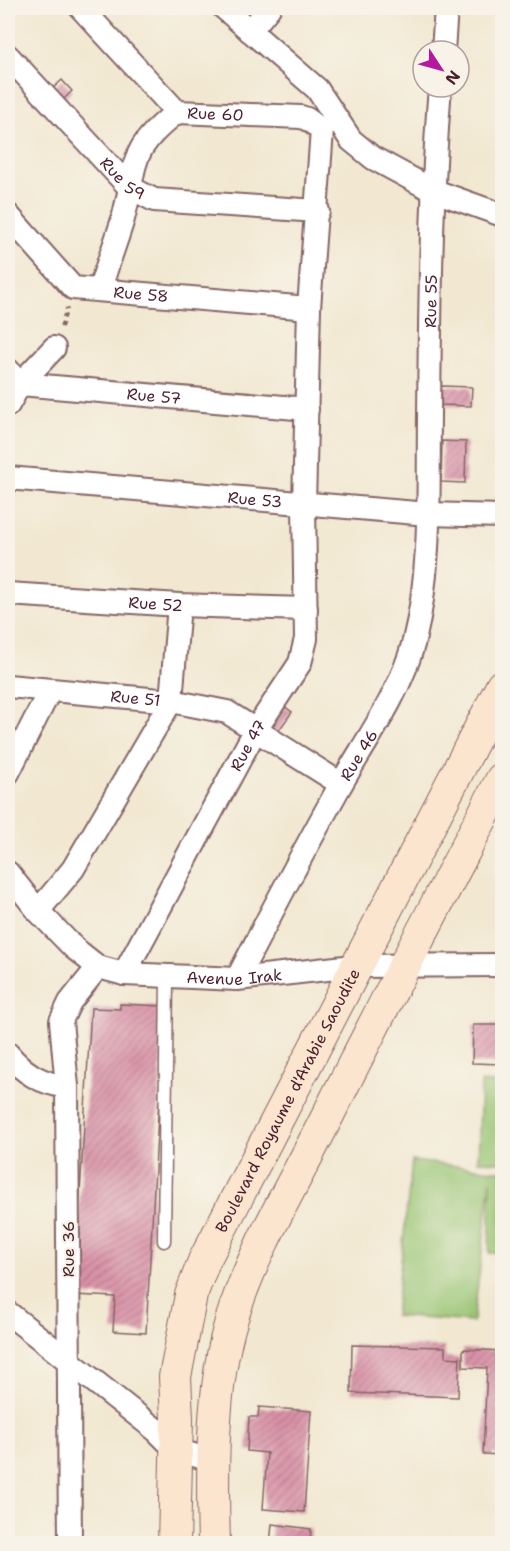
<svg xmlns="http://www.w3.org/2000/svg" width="510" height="1551" font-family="'Shantell Sans',sans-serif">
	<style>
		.pitch { fill: #98c472; stroke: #71724e; stroke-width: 1.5 }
		.building { fill: url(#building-hatch) }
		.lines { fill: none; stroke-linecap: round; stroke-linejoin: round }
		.lane-casing { stroke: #856565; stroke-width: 15 }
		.street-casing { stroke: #856565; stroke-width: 26 }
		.secondary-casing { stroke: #856565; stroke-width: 34 }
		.path { stroke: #856565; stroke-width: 4; stroke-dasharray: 4.5 4.5; stroke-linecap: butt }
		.lane { stroke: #fff; stroke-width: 12 }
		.street { stroke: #fff; stroke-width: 22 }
		.secondary { stroke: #fbe5cf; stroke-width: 32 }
		.labels { text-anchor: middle; stroke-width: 4.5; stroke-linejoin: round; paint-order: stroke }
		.street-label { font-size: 16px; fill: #4a1f2b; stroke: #f7f3e8 }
	</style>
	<defs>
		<pattern id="building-hatch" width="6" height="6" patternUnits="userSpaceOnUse" patternTransform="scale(1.5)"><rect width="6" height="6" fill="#d992a8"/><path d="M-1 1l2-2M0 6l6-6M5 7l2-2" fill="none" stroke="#b27789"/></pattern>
	</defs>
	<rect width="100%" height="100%" fill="#f7f3e8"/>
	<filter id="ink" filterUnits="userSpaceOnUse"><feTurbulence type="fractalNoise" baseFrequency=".0167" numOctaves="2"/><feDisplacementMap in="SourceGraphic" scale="12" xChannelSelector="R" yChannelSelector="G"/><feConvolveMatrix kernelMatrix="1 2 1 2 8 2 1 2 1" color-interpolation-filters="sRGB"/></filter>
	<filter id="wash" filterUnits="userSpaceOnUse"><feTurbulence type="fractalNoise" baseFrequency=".008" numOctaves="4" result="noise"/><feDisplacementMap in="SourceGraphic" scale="24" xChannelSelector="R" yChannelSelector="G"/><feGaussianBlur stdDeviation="1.35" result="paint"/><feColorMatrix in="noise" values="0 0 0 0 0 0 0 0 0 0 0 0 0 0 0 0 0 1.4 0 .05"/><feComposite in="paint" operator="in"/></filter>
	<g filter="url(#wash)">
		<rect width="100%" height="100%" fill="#f2e8d1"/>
		<g class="pitch">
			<polygon points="481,1082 502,1084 502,1162 478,1161"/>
			<polygon points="412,1161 502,1171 502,1253 489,1253 491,1180 473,1322 395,1316"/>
		</g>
		<g id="blocks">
			<g class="building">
				<polygon points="62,80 72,91 61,102 51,90"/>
				<polygon points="441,386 472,387 471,406 440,405"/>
				<polygon points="442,441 466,442 465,483 441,482"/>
				<polygon points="280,703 292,712 277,733 265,724"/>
				<polygon points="120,1004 164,1006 146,1333 113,1331 115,1297 74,1295 91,1008 120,1009"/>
				<polygon points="473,1025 502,1025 502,1064 472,1063"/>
				<polygon points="352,1345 445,1347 445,1357 460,1358 458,1397 351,1393"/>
				<polygon points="463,1349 502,1351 502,1455 483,1454 487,1368 463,1367"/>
				<polygon points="259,1407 311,1411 304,1512 263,1509 267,1453 247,1451 249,1417 258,1417"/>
				<polygon points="272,1524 311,1529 310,1544 270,1544"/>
			</g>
		</g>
	</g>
	<g filter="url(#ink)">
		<use href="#blocks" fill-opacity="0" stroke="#856565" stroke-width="1.5"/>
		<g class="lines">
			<defs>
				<polyline id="lane" points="164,1241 167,977"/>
				<g id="street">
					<path id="s1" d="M81,8L177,112L301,117L307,119L322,130"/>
					<polyline points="224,8 317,89 351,140 373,158 432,190 502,215"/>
					<polyline points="250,31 269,8"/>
					<polyline points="443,51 446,8"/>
					<path id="s2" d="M8,56L129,187L154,200L318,211"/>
					<path id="s3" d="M8,215L73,288L309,308"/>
					<path d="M100,289C107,265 116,242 123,219C138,163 126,152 177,112"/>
					<path id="s4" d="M8,370L20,384L307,409"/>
					<polyline points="8,405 20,384 54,348"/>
					<path id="s5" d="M8,478L428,514L502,516"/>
					<path id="s6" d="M8,594L179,605L306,609"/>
					<path id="s7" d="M8,686L171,701L227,712L341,784"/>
					<polyline points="8,773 50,690"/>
					<path id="s8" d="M8,873L38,911L74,948L98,967L124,974L237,979L354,966L502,965"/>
					<polyline points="38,911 73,869 171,701 179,605"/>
					<path id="s9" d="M124,974L255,731L300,663L306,639L304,504L309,308L322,130"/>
					<path id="s10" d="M237,979C271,913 305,848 341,784C367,739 401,692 414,641C432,569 428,491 429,416C430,306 431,197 440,87"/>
					<path d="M8,1054C25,1074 41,1083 67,1087"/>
					<polyline points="8,1313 156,1430 176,1450 211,1460"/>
					<polyline points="70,1544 67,1087 61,1021 70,1002 98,967"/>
				</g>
				<g id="secondary">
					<path id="s11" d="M174,1544L177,1419L175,1377L191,1295L204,1261L502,686"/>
					<path d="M214,1544C212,1473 211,1386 232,1318C253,1251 291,1188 323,1125C381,1009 442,894 502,779"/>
				</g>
			</defs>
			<use href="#lane" class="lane-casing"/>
			<use href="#street" class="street-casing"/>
			<use href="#secondary" class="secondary-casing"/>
			<polyline class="path" points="61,327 67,308"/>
			<use href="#lane" class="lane"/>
			<use href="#street" class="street"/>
			<use href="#secondary" class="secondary"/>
		</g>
	</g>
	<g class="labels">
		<g class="street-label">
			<text dy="6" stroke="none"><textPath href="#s1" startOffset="180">Rue 60</textPath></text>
			<text dy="6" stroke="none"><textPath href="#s2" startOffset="168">Rue 59</textPath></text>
			<text dy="6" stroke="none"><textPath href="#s3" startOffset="166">Rue 58</textPath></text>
			<text dy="6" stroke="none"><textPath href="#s10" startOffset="723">Rue 55</textPath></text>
			<text dy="6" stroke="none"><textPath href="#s4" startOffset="153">Rue 57</textPath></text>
			<text dy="6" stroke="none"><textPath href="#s5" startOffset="248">Rue 53</textPath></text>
			<text dy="6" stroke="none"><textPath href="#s6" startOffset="148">Rue 52</textPath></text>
			<text dy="6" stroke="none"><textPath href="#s7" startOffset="128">Rue 51</textPath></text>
			<text dy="6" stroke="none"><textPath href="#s9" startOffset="260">Rue 47</textPath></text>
			<text dy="6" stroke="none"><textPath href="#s10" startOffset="255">Rue 46</textPath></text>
			<text dy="6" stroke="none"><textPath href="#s8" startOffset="268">Avenue Irak</textPath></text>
			<text dy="6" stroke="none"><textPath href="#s11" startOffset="468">Boulevard Royaume d'Arabie Saoudite</textPath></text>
			<text transform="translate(68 1249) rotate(-90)" y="6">Rue 36</text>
		</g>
	</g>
	<rect width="510" height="1551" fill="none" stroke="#f7f3e8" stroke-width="30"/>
	<g transform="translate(441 69) rotate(126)"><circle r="28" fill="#f7f3e8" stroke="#b29e9c" stroke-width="1.5"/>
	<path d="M0-4.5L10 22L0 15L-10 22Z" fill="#b5179e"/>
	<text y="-9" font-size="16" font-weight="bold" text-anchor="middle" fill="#4a1f2b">N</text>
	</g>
</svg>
